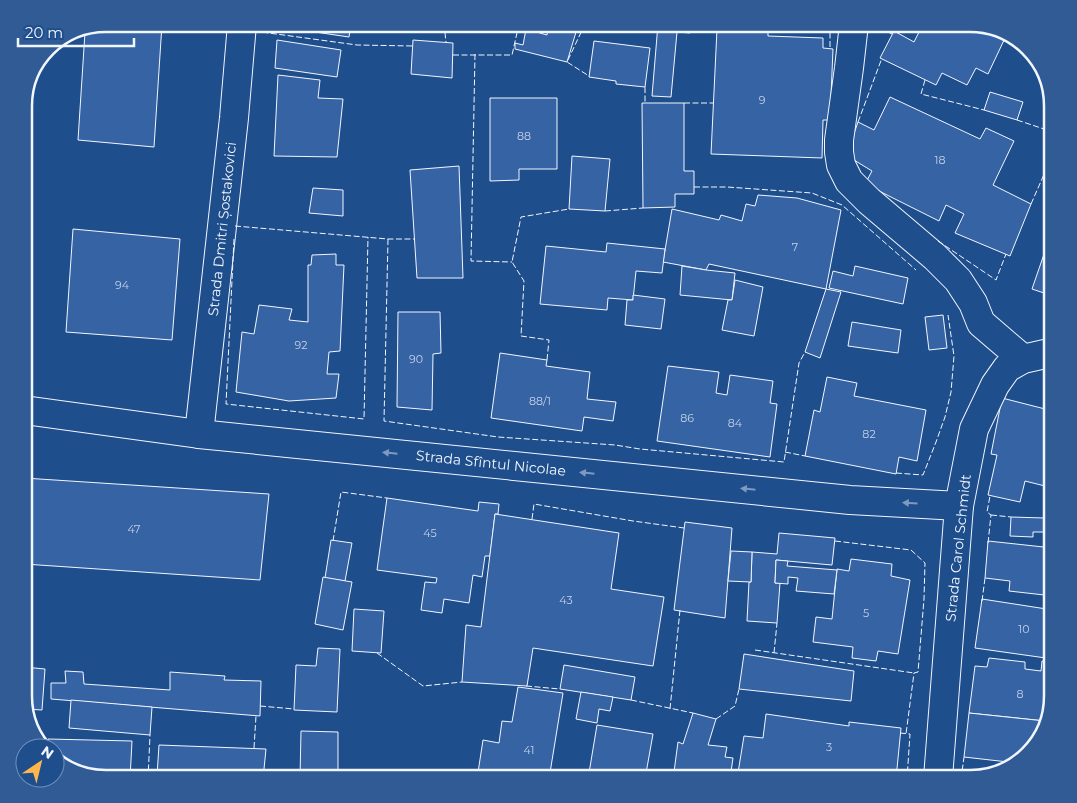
<svg xmlns="http://www.w3.org/2000/svg" width="1077" height="803" font-family="Montserrat,sans-serif">
	<style>
		.building { fill: #3563a3; stroke: #f2f6ff }
		.lines { fill: none; stroke-linecap: round; stroke-linejoin: round }
		.minor-casing { stroke: #f2f6ff; stroke-width: 30 }
		.minor { stroke: #1f4e8c; stroke-width: 28 }
		.fence { stroke: #f2f6ff; stroke-width: 1; stroke-dasharray: 6 2.5; stroke-linecap: butt }
		.oneway { fill: #7e9ac0 }
		.labels { text-anchor: middle; stroke-width: 4; stroke-linejoin: round; paint-order: stroke }
		.number-label { font-size: 11px; fill: #c3d1e8 }
		.street-label { font-size: 14px; fill: #f2f6ff; stroke: #1f4e8c }
		.rim { fill: none; stroke: #f2f6ff; stroke-width: 2.5 }
	</style>
	<rect width="100%" height="100%" fill="#1f4e8c"/>
	<g class="building">
		<polygon points="106,24 162,24 154,147 78,140 85,32"/>
		<polygon points="281,24 351,24 349,37 281,27"/>
		<polygon points="658,24 691,24 690,33 677,32 671,97 652,96"/>
		<polygon points="923,24 971,24 1006,36 988,74 976,68 967,85 942,73 936,85 880,58 894,31 914,42"/>
		<polygon points="548,27 576,32 567,62 515,49 515,43 523,45 526,29 547,35"/>
		<polygon points="740,27 768,28 768,36 823,38 823,48 833,49 830,120 823,120 822,158 711,154 717,29 738,30"/>
		<polygon points="277,40 341,50 337,77 275,68"/>
		<polygon points="413,40 453,43 452,78 411,74"/>
		<polygon points="594,41 650,48 645,87 616,84 616,81 589,77"/>
		<polygon points="278,75 320,80 318,98 343,99 337,157 274,156"/>
		<polygon points="990,92 1023,102 1017,120 984,110"/>
		<polygon points="890,97 980,139 986,128 1014,141 993,185 1031,204 1010,256 955,233 964,214 946,205 939,221 865,184 872,171 854,160 850,145 858,122 874,130"/>
		<polygon points="490,98 557,98 557,169 519,169 519,180 490,181"/>
		<polygon points="642,103 684,103 684,171 694,171 694,194 675,194 675,207 643,208"/>
		<polygon points="572,156 610,159 605,211 569,209"/>
		<polygon points="459,166 463,278 417,278 410,170"/>
		<polygon points="313,188 343,190 343,216 309,213"/>
		<polygon points="758,195 797,198 841,210 826,289 709,264 706,270 663,262 672,209 719,220 721,215 742,221 746,204 755,206"/>
		<polygon points="1053,228 1053,296 1032,289"/>
		<polygon points="73,229 180,239 172,340 66,332"/>
		<polygon points="607,243 665,249 662,273 636,271 633,300 608,298 607,310 540,304 546,246 606,252"/>
		<polygon points="336,254 336,265 344,265 340,351 329,352 327,374 339,374 336,398 289,401 236,392 242,332 254,334 259,305 292,309 289,320 308,322 308,265 311,265 312,255"/>
		<polygon points="682,266 706,270 735,273 732,300 680,295"/>
		<polygon points="855,266 908,278 903,304 829,288 833,271 853,276"/>
		<polygon points="735,280 763,287 754,336 722,330 728,300 732,300"/>
		<polygon points="826,289 841,292 820,358 805,352"/>
		<polygon points="633,295 665,299 661,329 625,325 627,300 633,300"/>
		<polygon points="398,312 440,312 441,353 433,354 432,410 397,407"/>
		<polygon points="943,315 947,348 929,350 925,317"/>
		<polygon points="852,322 901,330 898,353 848,346"/>
		<polygon points="500,353 547,360 546,366 590,372 587,399 616,402 613,421 584,417 582,431 491,418"/>
		<polygon points="668,366 719,372 716,393 727,395 730,375 773,381 770,403 777,404 770,457 657,441"/>
		<polygon points="827,377 857,383 854,396 926,410 917,461 899,457 896,474 805,456 814,410 820,412"/>
		<polygon points="1002,398 1053,411 1053,488 1025,481 1020,502 988,495 997,455 991,454"/>
		<polygon points="24,478 269,494 260,580 24,564"/>
		<polygon points="387,498 478,511 479,502 499,504 498,514 495,514 490,556 485,556 482,577 473,575 469,603 444,599 442,613 421,610 425,582 436,583 437,578 377,570"/>
		<polygon points="495,514 619,533 611,589 664,597 653,666 533,648 527,686 462,682 466,625 481,627"/>
		<polygon points="1011,517 1044,518 1044,532 1033,532 1033,537 1010,536"/>
		<polygon points="685,522 732,528 725,618 674,610"/>
		<polygon points="779,533 835,538 832,565 776,560 775,583 780,583 777,623 747,621 749,582 751,582 752,552 777,554"/>
		<polygon points="331,540 352,543 345,581 325,578"/>
		<polygon points="988,541 1053,548 1053,596 1009,591 1010,581 985,578"/>
		<polygon points="731,551 752,552 751,582 728,581"/>
		<polygon points="851,559 892,564 891,576 910,580 898,654 878,651 876,661 852,658 853,647 813,642 816,617 832,619 837,569 849,571"/>
		<polygon points="776,560 788,561 787,566 837,570 834,594 796,591 798,578 788,577 788,584 775,583"/>
		<polygon points="323,577 352,582 343,630 315,624"/>
		<polygon points="982,599 1053,610 1053,659 975,648"/>
		<polygon points="354,609 384,611 381,653 352,651"/>
		<polygon points="318,648 340,649 337,712 294,710 296,665 316,666"/>
		<polygon points="744,654 854,671 851,701 739,689"/>
		<polygon points="989,658 1025,662 1025,669 1041,671 1042,661 1053,662 1053,697 1045,721 969,713 975,666 987,667"/>
		<polygon points="564,665 635,677 631,700 560,689"/>
		<polygon points="24,667 45,669 42,710 26,709 24,702"/>
		<polygon points="65,671 83,672 84,684 170,690 170,672 225,676 224,680 261,681 260,716 51,699 51,683 66,683"/>
		<polygon points="518,687 563,693 549,779 477,779 483,740 499,743 502,721 512,722"/>
		<polygon points="581,692 613,697 610,711 599,709 597,723 576,719"/>
		<polygon points="71,700 152,707 150,735 69,728"/>
		<polygon points="693,713 716,719 708,745 727,747 725,757 733,758 730,779 693,779 693,777 674,772 678,742 683,744"/>
		<polygon points="969,713 1045,721 1036,747 1017,763 964,757"/>
		<polygon points="766,714 849,726 849,722 901,728 896,779 863,779 864,775 821,770 819,779 737,779 744,736 763,738"/>
		<polygon points="597,725 653,734 645,779 588,779"/>
		<polygon points="301,731 338,732 338,779 300,779"/>
		<polygon points="48,739 132,741 130,779 106,779 56,762 55,748 47,748"/>
		<polygon points="159,745 266,749 263,779 157,776"/>
	</g>
	<g class="lines">
		<defs>
			<g id="minor">
				<polyline points="854,24 849,68 839,140 839,152 841,165 849,181 869,201 935,257 958,280 973,303 981,323 1023,359"/>
				<polyline points="24,410 199,434 850,500 959,506"/>
				<polyline points="199,434 234,118 242,24"/>
				<polyline points="938,778 959,506 974,429 995,385 1007,368 1023,359 1045,354 1053,354"/>
			</g>
		</defs>
		<use href="#minor" class="minor-casing"/>
		<use href="#minor" class="minor"/>
		<g class="fence">
			<polyline points="444,24 446,42"/>
			<polyline points="585,24 567,62 589,76"/>
			<polyline points="830,24 830,48"/>
			<polyline points="888,24 886,31 892,34"/>
			<polyline points="254,31 357,45 413,46"/>
			<polyline points="475,54 471,261 512,262"/>
			<polyline points="453,55 512,55 519,24"/>
			<polyline points="925,80 921,94 984,110"/>
			<polyline points="645,87 645,103"/>
			<polyline points="684,103 713,103"/>
			<polyline points="1017,120 1053,132"/>
			<polyline points="858,122 882,58"/>
			<polyline points="694,187 727,187 812,193 842,205 916,270"/>
			<polyline points="1031,204 1053,154"/>
			<polyline points="605,211 643,208"/>
			<polyline points="235,226 388,239 415,239"/>
			<polyline points="234,239 226,404 364,419 368,237"/>
			<polyline points="388,239 384,421 498,437 615,445 640,449 784,462 799,363 805,352"/>
			<polyline points="938,241 996,280 1006,254"/>
			<polyline points="547,360 549,340 521,336 524,281 512,262 521,217 569,209"/>
			<polyline points="785,452 805,456"/>
			<polyline points="896,473 923,475 936,442 945,417 951,392 954,356 948,315"/>
			<polyline points="991,515 1011,517"/>
			<polyline points="1044,518 1053,517"/>
			<polyline points="532,519 534,504 633,521 684,528"/>
			<polyline points="333,541 341,492 387,498"/>
			<polyline points="835,541 911,550 925,563 924,599 918,672 914,673 906,734"/>
			<polyline points="988,543 991,515 987,512 990,496"/>
			<polyline points="982,601 985,578"/>
			<polyline points="755,650 914,673"/>
			<polyline points="377,653 423,686 462,682"/>
			<polyline points="774,653 777,623"/>
			<polyline points="526,686 560,689"/>
			<polyline points="631,700 693,713"/>
			<polyline points="260,706 294,709"/>
			<polyline points="670,709 680,610"/>
			<polyline points="716,719 735,706 739,689"/>
			<polyline points="900,733 910,734 907,779"/>
			<polyline points="254,748 256,716"/>
			<polyline points="148,779 150,735"/>
			<polyline points="961,779 964,757"/>
		</g>
	</g>
	<defs><path id="oneway-solid" d="M-6-.8H1V-3.2L6.5 0L1 3.2V.8H-6Z" transform="scale(1.25)"/></defs>
	<g class="oneway">
		<use href="#oneway-solid" transform="translate(390 453) rotate(-174)"/>
		<use href="#oneway-solid" transform="translate(587 473) rotate(-174)"/>
		<use href="#oneway-solid" transform="translate(748 489) rotate(-174)"/>
		<use href="#oneway-solid" transform="translate(910 503) rotate(-176)"/>
	</g>
	<g class="labels">
		<g class="number-label">
			<text x="762" y="104">9</text>
			<text x="524" y="140">88</text>
			<text x="940" y="164">18</text>
			<text x="795" y="251">7</text>
			<text x="122" y="289">94</text>
			<text x="301" y="349">92</text>
			<text x="416" y="363">90</text>
			<text x="540" y="405">88/1</text>
			<text x="687" y="422">86</text>
			<text x="735" y="427">84</text>
			<text x="869" y="438">82</text>
			<text x="134" y="533">47</text>
			<text x="430" y="537">45</text>
			<text x="566" y="604">43</text>
			<text x="866" y="617">5</text>
			<text x="1024" y="633">10</text>
			<text x="1020" y="698">8</text>
			<text x="829" y="751">3</text>
			<text x="529" y="754">41</text>
		</g>
		<g class="street-label">
			<text transform="translate(222 229) rotate(-84)" y="5">Strada Dmitri Șostakovici</text>
			<text transform="translate(491 463) rotate(6)" y="5">Strada Sfîntul Nicolae</text>
			<text transform="translate(958 548) rotate(-84)" y="5">Strada Carol Schmidt</text>
		</g>
	</g>
	<path d="M0 0H1077V803H0ZM106 32H970A74 74 0 0 1 1044 106V696A74 74 0 0 1 970 770H106A74 74 0 0 1 32 696V106A74 74 0 0 1 106 32Z" fill="#305b95" fill-rule="evenodd"/>
	<path class="rim" d="M106 32H970A74 74 0 0 1 1044 106V696A74 74 0 0 1 970 770H106A74 74 0 0 1 32 696V106A74 74 0 0 1 106 32Z"/>
	<g transform="translate(40 763) rotate(35)"><circle r="24" fill="#1f4e8c" stroke="#7391ba"/>
	<path d="M0-4L9 19L0 12L-9 19Z" fill="#ffb74d"/>
	<text y="-8" font-size="14" font-weight="bold" text-anchor="middle" fill="#f2f6ff">N</text>
	</g>
	<path d="M18 38v8h116v-8" fill="none" stroke="#f2f6ff" stroke-width="2.5"/>
	<text x="25" y="38" font-size="15" fill="#f2f6ff" stroke="#1f4e8c" stroke-width="4" paint-order="stroke">20 m</text>
</svg>
